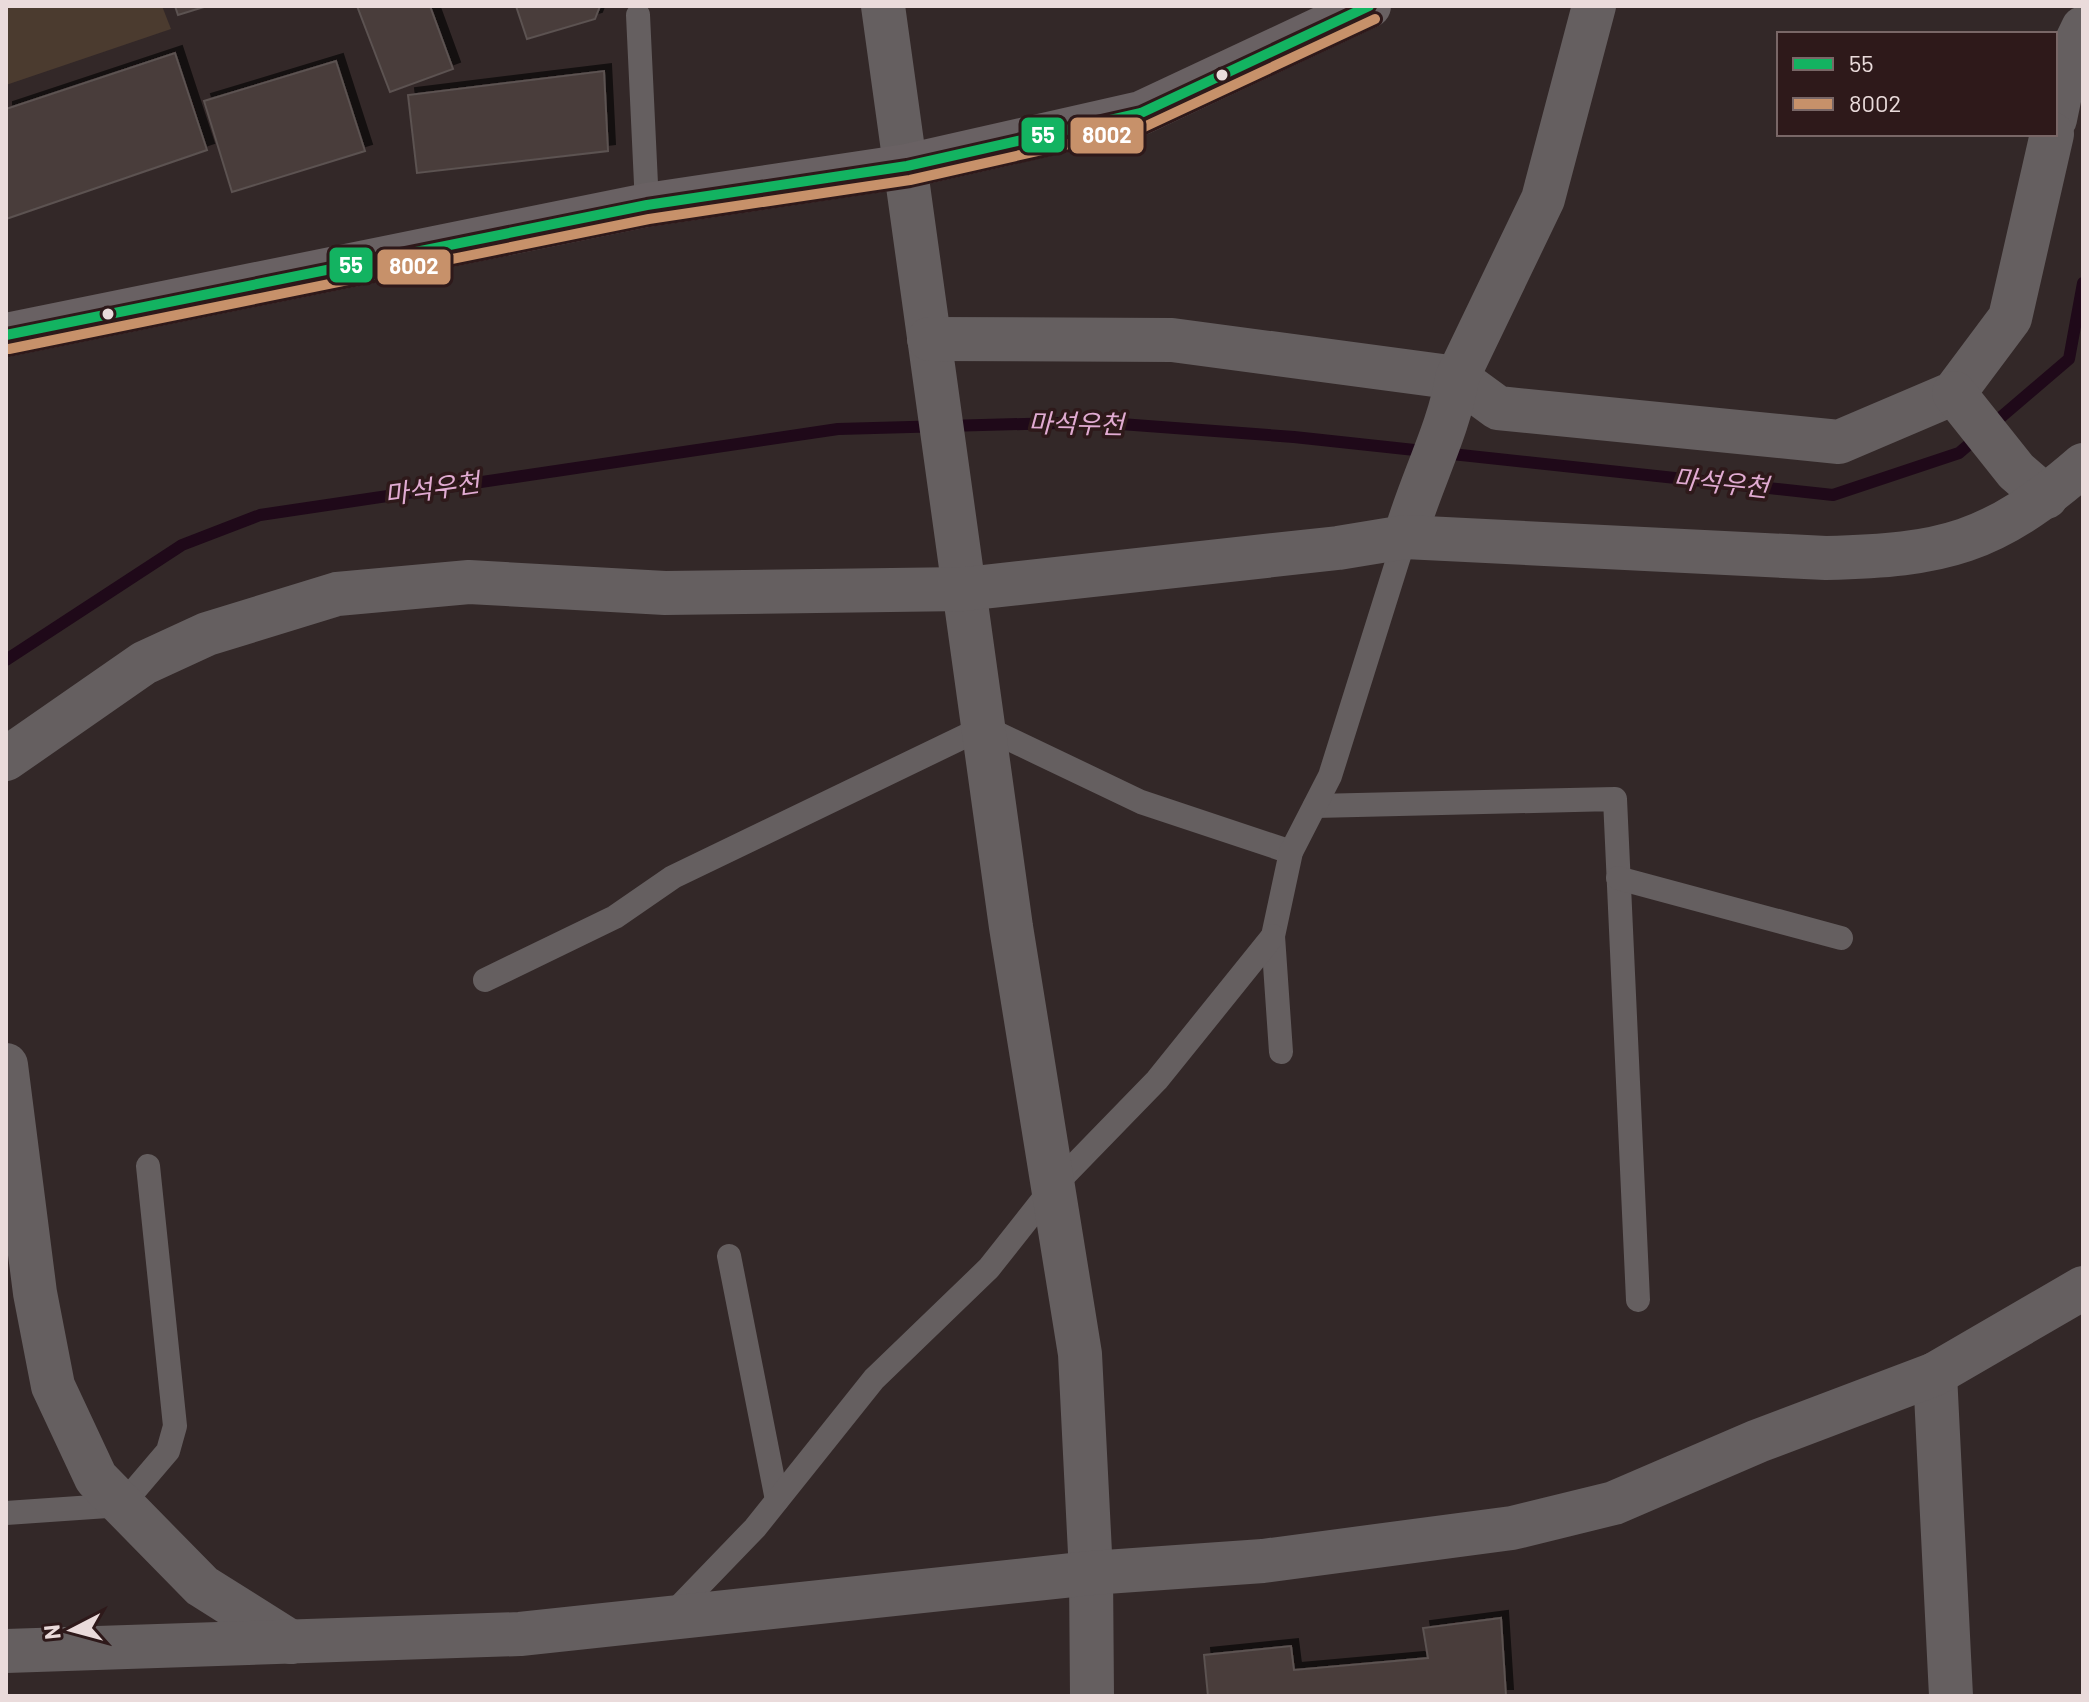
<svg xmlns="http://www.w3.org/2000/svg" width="2089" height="1702" font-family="Barlow,'Noto Sans KR',sans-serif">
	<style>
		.green { fill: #4b3b2f }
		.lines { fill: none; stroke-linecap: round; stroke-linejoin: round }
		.stream { stroke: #1f0919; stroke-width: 12 }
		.building { fill: #483d3b; stroke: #5c5251; stroke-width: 2; filter: url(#shadow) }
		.service { stroke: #655f60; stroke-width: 24 }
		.minor { stroke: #655f60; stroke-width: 44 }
		.secondary { stroke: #696163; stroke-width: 44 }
		.bus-1-casing { stroke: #2e191a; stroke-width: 16 }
		.bus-2-casing { stroke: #2e191a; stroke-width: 16 }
		.bus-1 { stroke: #13b361; stroke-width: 10 }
		.bus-2 { stroke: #c7916a; stroke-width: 10 }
		.bus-dot { fill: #eadbdb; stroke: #2e191a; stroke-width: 3 }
		.labels { text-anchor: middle; stroke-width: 7; stroke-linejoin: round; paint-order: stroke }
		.water-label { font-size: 26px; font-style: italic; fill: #e1abd2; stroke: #2e191a }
		.line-badge { stroke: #2e191a; stroke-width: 3 }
		.badge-label { font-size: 22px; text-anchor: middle; font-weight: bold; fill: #fff }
	</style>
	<defs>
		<filter id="shadow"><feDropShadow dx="7" dy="-7" stdDeviation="0" flood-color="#0009"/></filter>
	</defs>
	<rect width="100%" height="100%" fill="#332828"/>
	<polygon class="green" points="6,6 162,6 171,29 6,85"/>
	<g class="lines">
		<polyline class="stream" points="6,660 182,545 260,515 838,429 1094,422 1294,437 1833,495 1959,453 2069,359 2083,283"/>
	</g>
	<g class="building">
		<polygon points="175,6 207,6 178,15"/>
		<polygon points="357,6 430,6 453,69 390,92"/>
		<polygon points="516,6 600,6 595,19 527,39"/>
		<polygon points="175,53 207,150 6,219 6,109"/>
		<polygon points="336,61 365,151 232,192 204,101"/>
		<polygon points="604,71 608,151 417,173 408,95"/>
		<polygon points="1501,1618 1506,1696 1208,1696 1204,1655 1291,1646 1294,1670 1428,1658 1423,1628"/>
	</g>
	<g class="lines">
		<g class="service">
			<polyline points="638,15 647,205"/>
			<polyline points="1315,806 1615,799 1638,1300"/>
			<polyline points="1618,878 1841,938"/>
			<polyline points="485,980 615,917 673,877 984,727 1141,802 1291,852"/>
			<polyline points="1281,1052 1273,936 1291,852 1330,776 1405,537"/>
			<polyline points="729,1256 777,1500"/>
			<polyline points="6,1513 122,1505 168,1451 175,1426 148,1166"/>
			<polyline points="671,1615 755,1528 874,1379 989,1268 1053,1187 1157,1080 1273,936"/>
		</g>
		<g class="minor">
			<polyline points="883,6 1011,927 1080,1354 1091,1573 1092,1696"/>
			<polyline points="2055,119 2067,61 2083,28"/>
			<polyline points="929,339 1172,340 1457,378 1498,408 1839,442 1954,393 2010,318 2052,134"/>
			<polyline points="1954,393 2016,471 2046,497"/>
			<path d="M1405,537C1419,486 1450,427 1457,378L1543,199L1594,6"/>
			<path d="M6,759L144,663L207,634L337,594L469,582L665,593L965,589L1338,548L1405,537L1826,558C1944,555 1992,544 2083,465"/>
			<polyline points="6,1065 35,1293 53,1386 96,1478 202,1586 291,1642"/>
			<polyline points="1935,1374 1951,1696"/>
			<polyline points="6,1651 520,1634 1091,1573 1263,1561 1512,1528 1614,1503 1758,1441 1935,1374 2083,1288"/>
		</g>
		<polyline class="secondary" points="6,335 647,205 907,166 1141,113 1369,6"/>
		<defs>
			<polyline id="bus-1" points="6,335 647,205 907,166 1141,113 1369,6"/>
			<polyline id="bus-2" points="9,349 649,219 910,180 1144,127 1375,19"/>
		</defs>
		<use href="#bus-1" class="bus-1-casing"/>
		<use href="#bus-2" class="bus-2-casing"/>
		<use href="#bus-1" class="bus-1"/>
		<use href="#bus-2" class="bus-2"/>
	</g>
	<g class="bus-dot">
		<circle cx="1222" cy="75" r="7"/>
		<circle cx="108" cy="314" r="7"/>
	</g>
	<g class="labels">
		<g class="water-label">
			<text transform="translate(1076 424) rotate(1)" y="9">마석우천</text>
			<text transform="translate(1721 483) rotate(6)" y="9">마석우천</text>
			<text transform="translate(432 489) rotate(-8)" y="9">마석우천</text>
		</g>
	</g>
	<g class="line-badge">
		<rect x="1020" y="116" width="46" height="38" rx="8" fill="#13b361"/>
		<rect x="1069" y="116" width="76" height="39" rx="8" fill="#c7916a"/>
		<rect x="328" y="246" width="46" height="38" rx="8" fill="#13b361"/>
		<rect x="376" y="248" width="76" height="38" rx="8" fill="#c7916a"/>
	</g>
	<g class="badge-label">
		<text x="1043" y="143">55</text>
		<text x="1107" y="143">8002</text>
		<text x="351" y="273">55</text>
		<text x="414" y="274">8002</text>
	</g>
	<rect width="2089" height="1702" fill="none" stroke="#eadbdb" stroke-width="16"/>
	<rect x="1777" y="32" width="280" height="104" fill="#2e191a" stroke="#796767" stroke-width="2"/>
	<rect x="1793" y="58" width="40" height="12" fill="#13b361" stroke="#796767" stroke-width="2"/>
	<text x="1849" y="72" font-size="24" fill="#eadbdb">55</text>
	<rect x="1793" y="98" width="40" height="12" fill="#c7916a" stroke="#796767" stroke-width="2"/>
	<text x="1849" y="112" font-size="24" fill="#eadbdb">8002</text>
	<g transform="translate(72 1630) rotate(264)" stroke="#2e191a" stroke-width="6" paint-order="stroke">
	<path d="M0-6L14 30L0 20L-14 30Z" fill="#eadbdb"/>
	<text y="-12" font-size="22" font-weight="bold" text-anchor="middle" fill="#eadbdb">N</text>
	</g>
</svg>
